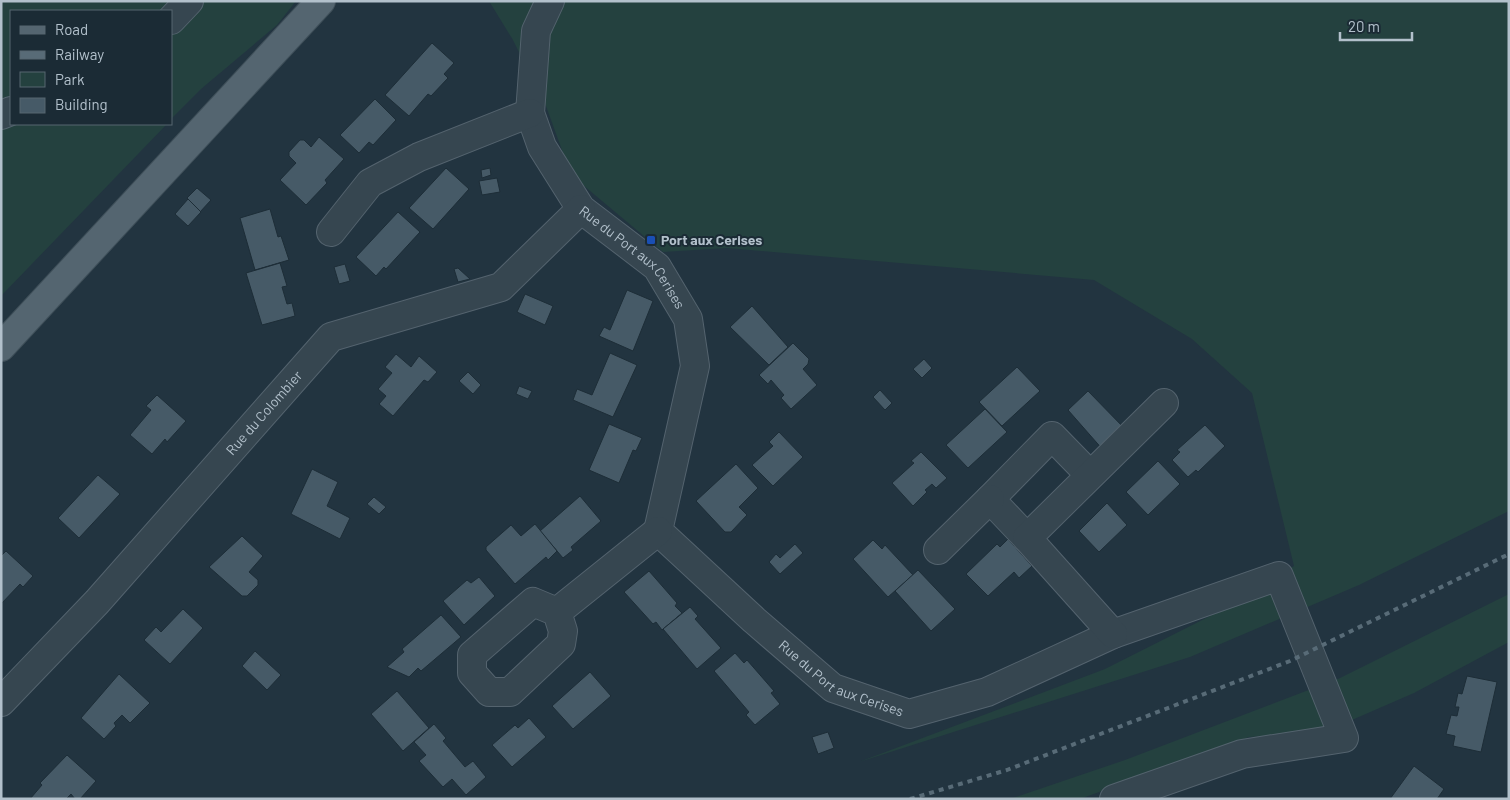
<svg xmlns="http://www.w3.org/2000/svg" width="1510" height="800" font-family="Barlow,sans-serif">
	<style>
		.green { fill: #24413f }
		.building { fill: #465a67; stroke: #1d2d37 }
		.lines { fill: none; stroke-linecap: round; stroke-linejoin: round }
		.minor-casing { stroke: #54636e; stroke-width: 30 }
		.major-casing { stroke: #3f4f59; stroke-width: 30 }
		.minor { stroke: #364650; stroke-width: 28 }
		.major { stroke: #546570; stroke-width: 28 }
		.rail { stroke: #586b77; stroke-width: 4; stroke-dasharray: 5 5; stroke-linecap: butt }
		.transit-dot { fill: #1a4fb4; stroke: #1b2b35; stroke-width: 2 }
		.labels { text-anchor: middle; stroke-width: 4; stroke-linejoin: round; paint-order: stroke }
		.poi-label { font-size: 14px; font-weight: bold; fill: #b2c0cb; stroke: #1b2b35; text-anchor: start }
		.street-label { font-size: 14px; fill: #b2c0cb; stroke: #1b2b35 }
	</style>
	<rect width="100%" height="100%" fill="#223440"/>
	<g class="green">
		<polygon points="1,1 296,1 277,25 201,89 171,119 171,11 11,11 11,124 167,124 1,296"/>
		<polygon points="489,1 1509,1 1509,511 1359,585 1190,657 859,762 1105,669 1232,605 1294,566 1252,393 1192,339 1094,280 727,248 663,252 571,175 546,106 513,40"/>
		<polygon points="1509,594 1509,642 1414,693 1322,733 1249,737 1080,799 1010,799 1125,760 1340,678"/>
	</g>
	<g class="building">
		<polygon points="432,43 454,63 444,74 448,78 431,96 428,94 409,116 385,95"/>
		<polygon points="375,99 396,120 373,145 369,142 359,153 340,135"/>
		<polygon points="319,137 344,159 325,180 327,183 306,205 280,180 296,163 289,156 289,152 300,140 304,140 311,147"/>
		<polygon points="446,168 469,189 433,229 409,208"/>
		<polygon points="490,168 491,175 482,178 481,170"/>
		<polygon points="497,178 500,192 482,195 479,181"/>
		<polygon points="197,188 211,200 200,212 187,198"/>
		<polygon points="188,199 201,212 188,226 175,214"/>
		<polygon points="270,209 278,237 281,236 289,260 255,270 240,218"/>
		<polygon points="398,212 420,232 386,269 384,267 376,276 356,257"/>
		<polygon points="280,263 287,286 282,287 287,304 292,303 295,316 262,325 246,273"/>
		<polygon points="345,264 350,281 339,284 334,267"/>
		<polygon points="458,268 470,279 458,282 454,269"/>
		<polygon points="627,290 653,301 633,351 599,336 604,327 610,330"/>
		<polygon points="525,294 553,306 545,325 517,312"/>
		<polygon points="752,306 788,347 769,365 730,327"/>
		<polygon points="793,343 809,359 808,364 803,369 817,385 791,409 781,398 784,395 771,380 768,384 759,375"/>
		<polygon points="610,353 637,365 613,417 573,400 577,389 592,395"/>
		<polygon points="396,354 411,367 419,356 437,372 428,382 424,380 393,416 379,404 386,396 378,389 392,373 385,367"/>
		<polygon points="924,359 932,368 922,378 913,369"/>
		<polygon points="1017,367 1040,391 1002,426 979,402"/>
		<polygon points="468,372 481,385 473,394 459,381"/>
		<polygon points="519,386 532,391 528,399 516,394"/>
		<polygon points="880,390 892,403 885,410 873,397"/>
		<polygon points="1088,391 1126,430 1104,451 1068,410"/>
		<polygon points="157,395 186,421 167,442 165,439 152,454 130,435 151,410 146,406"/>
		<polygon points="985,409 1007,432 968,468 946,445"/>
		<polygon points="609,424 642,438 636,451 633,450 619,483 589,470"/>
		<polygon points="1205,425 1225,446 1198,472 1196,470 1188,477 1172,460 1180,452 1177,450"/>
		<polygon points="779,432 803,457 773,486 752,465 773,446 769,442"/>
		<polygon points="921,452 947,478 936,488 932,484 925,490 927,492 913,506 892,483 914,463 911,461"/>
		<polygon points="1158,461 1180,484 1148,515 1126,492"/>
		<polygon points="736,464 758,488 739,507 747,515 731,532 725,532 696,501"/>
		<polygon points="312,469 338,482 327,506 350,518 340,539 291,514"/>
		<polygon points="98,475 120,494 79,538 58,518"/>
		<polygon points="580,496 601,521 571,547 573,550 563,558 540,531"/>
		<polygon points="374,497 386,507 379,514 367,504"/>
		<polygon points="1107,503 1127,525 1099,552 1079,531"/>
		<polygon points="535,524 557,551 548,560 546,557 515,584 486,550 486,547 511,525 521,536"/>
		<polygon points="242,536 263,556 249,572 258,580 258,585 247,596 242,596 209,567"/>
		<polygon points="1008,539 1032,566 1019,578 1014,572 988,596 966,574 997,544 1000,547"/>
		<polygon points="873,540 882,549 885,545 913,575 888,597 853,559"/>
		<polygon points="795,544 803,553 780,574 769,562 776,554 780,558"/>
		<polygon points="6,551 33,576 23,587 20,584 1,604 1,556"/>
		<polygon points="918,570 955,609 931,631 895,591"/>
		<polygon points="649,571 677,603 675,606 682,613 662,630 656,622 653,624 624,592"/>
		<polygon points="479,577 495,596 464,625 443,601 467,580 471,583"/>
		<polygon points="690,607 698,616 695,619 721,648 697,669 663,629"/>
		<polygon points="183,609 203,628 170,664 144,640 156,627 161,632"/>
		<polygon points="441,615 461,637 421,671 418,668 409,677 387,667 404,652 402,649"/>
		<polygon points="255,651 281,675 267,690 242,666"/>
		<polygon points="735,653 744,663 747,660 774,691 771,693 780,704 755,725 746,715 749,712 714,671"/>
		<polygon points="590,672 611,696 573,729 552,706"/>
		<polygon points="119,674 150,703 130,723 122,715 114,723 116,726 104,739 81,718"/>
		<polygon points="1467,676 1497,682 1481,752 1453,746 1455,736 1446,734 1451,715 1457,716 1459,707 1455,707 1458,693 1462,694"/>
		<polygon points="397,691 429,728 403,751 371,714"/>
		<polygon points="529,718 546,737 512,767 492,745 515,725 518,728"/>
		<polygon points="434,724 446,738 443,741 465,767 473,761 486,777 466,795 452,779 443,787 419,761 426,755 414,742"/>
		<polygon points="828,732 834,748 818,754 812,737"/>
		<polygon points="67,755 96,781 80,799 75,799 71,794 66,799 30,799 42,785 40,783"/>
		<polygon points="1414,766 1444,789 1437,799 1390,799"/>
	</g>
	<g class="lines">
		<defs>
			<g id="minor">
				<path id="s1" d="M550,1L536,31L530,113L542,147L581,209L657,267L688,319L695,366L658,531L754,620L833,688L909,714L987,692L1113,634L1279,576L1344,738L1242,754L1114,799"/>
				<polyline points="171,20 189,1"/>
				<polyline points="1,115 11,111"/>
				<polyline points="331,232 370,183 419,157 530,113"/>
				<polyline points="1027,538 990,499 1052,436 1090,475"/>
				<polyline points="938,550 990,499"/>
				<polyline points="557,612 563,631 561,644 510,692 489,692 472,673 472,655 533,602 557,612 658,531"/>
				<polyline points="1113,634 1027,538 1164,403"/>
				<path id="s2" d="M1,702L97,602L331,337L501,287L581,209"/>
			</g>
			<polyline id="major" points="1,347 321,1"/>
		</defs>
		<use href="#minor" class="minor-casing"/>
		<use href="#major" class="major-casing"/>
		<use href="#minor" class="minor"/>
		<use href="#major" class="major"/>
		<polyline class="rail" points="910,799 1007,770 1290,661 1509,554"/>
	</g>
	<rect class="transit-dot" x="646" y="235" width="10" height="10" rx="2.5"/>
	<g class="labels">
		<g class="poi-label">
			<text x="661" y="245">Port aux Cerises</text>
		</g>
		<g class="street-label">
			<text dy="5" stroke="none"><textPath href="#s1" startOffset="296">Rue du Port aux Cerises</textPath></text>
			<text dy="5" stroke="none"><textPath href="#s2" startOffset="391">Rue du Colombier</textPath></text>
			<text dy="5" stroke="none"><textPath href="#s1" startOffset="835">Rue du Port aux Cerises</textPath></text>
		</g>
	</g>
	<rect width="1510" height="800" fill="none" stroke="#b2c0cb" stroke-width="5"/>
	<rect x="10" y="10" width="162" height="115" fill="#1b2b35" stroke="#576771"/>
	<rect x="20" y="26" width="25" height="8" fill="#546570" stroke="#576771"/>
	<text x="55" y="35" font-size="15" fill="#b2c0cb">Road</text>
	<rect x="20" y="51" width="25" height="8" fill="#586b77" stroke="#576771"/>
	<text x="55" y="60" font-size="15" fill="#b2c0cb">Railway</text>
	<rect x="20" y="72" width="25" height="15" fill="#24413f" stroke="#576771"/>
	<text x="55" y="85" font-size="15" fill="#b2c0cb">Park</text>
	<rect x="20" y="98" width="25" height="15" fill="#465a67" stroke="#576771"/>
	<text x="55" y="110" font-size="15" fill="#b2c0cb">Building</text>
	<path d="M1340 32v8h72v-8" fill="none" stroke="#b2c0cb" stroke-width="2.5"/>
	<text x="1348" y="32" font-size="15" fill="#b2c0cb" stroke="#1b2b35" stroke-width="4" paint-order="stroke">20 m</text>
</svg>
